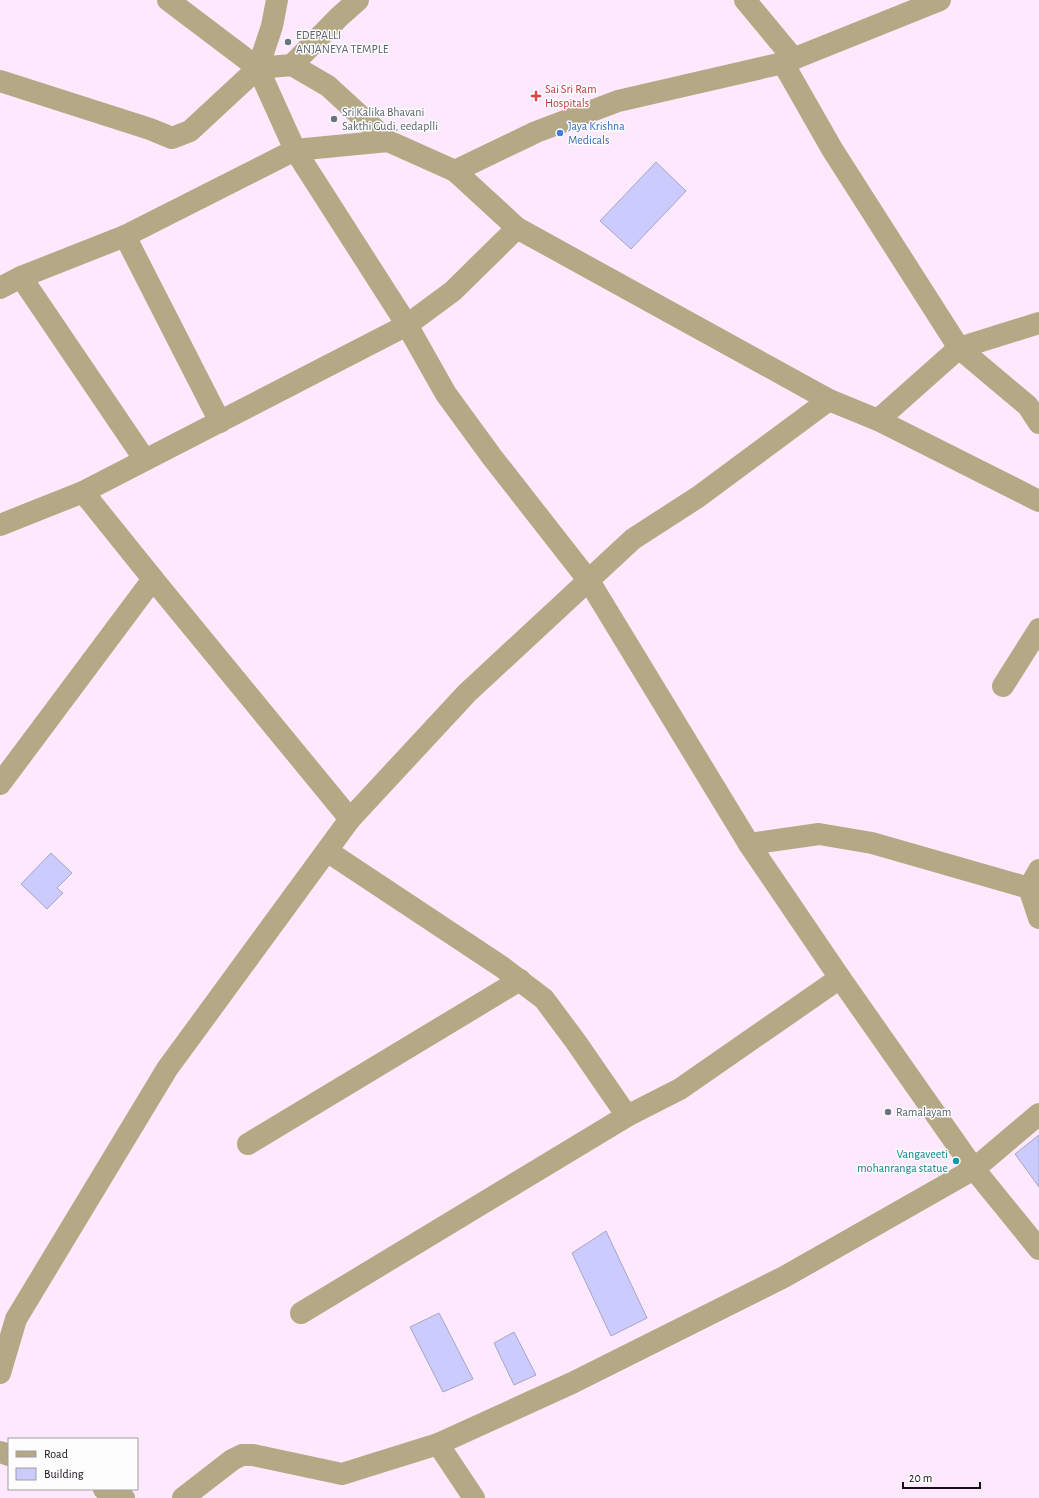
<svg xmlns="http://www.w3.org/2000/svg" width="1039" height="1498" font-family="'Alegreya Sans',sans-serif">
	<style>
		.building { fill: #cbccfd; stroke: #a5a6c5 }
		.lines { fill: none; stroke-linecap: round; stroke-linejoin: round }
		.minor { stroke: #b5a885; stroke-width: 22 }
		.worship-dot { fill: #6b7280; stroke: #fdfdfd; stroke-width: 1.5 }
		.health-dot { fill: #e0444e; stroke: #fdfdfd; stroke-width: 1.5 }
		.shop-dot { fill: #3f7fe0; stroke: #fdfdfd; stroke-width: 1.5 }
		.culture-dot { fill: #0f9aa8; stroke: #fdfdfd; stroke-width: 1.5 }
		.labels { text-anchor: middle; stroke-width: 3; stroke-linejoin: round; paint-order: stroke }
		.worship-label { font-size: 12px; fill: #5b616d; stroke: #fdfdfd; text-anchor: start }
		.health-label { font-size: 12px; fill: #be3a42; stroke: #fdfdfd; text-anchor: start }
		.shop-label { font-size: 12px; fill: #366cbe; stroke: #fdfdfd; text-anchor: start }
		.culture-label { font-size: 12px; fill: #0d838f; stroke: #fdfdfd; text-anchor: end }
	</style>
	<rect width="100%" height="100%" fill="#fde8fe"/>
	<g class="building">
		<polygon points="656,162 686,191 631,249 600,221"/>
		<polygon points="51,853 72,873 57,888 63,893 47,909 21,884"/>
		<polygon points="1039,1135 1039,1187 1015,1154"/>
		<polygon points="606,1231 647,1318 611,1336 572,1253"/>
		<polygon points="439,1313 473,1379 443,1392 410,1327"/>
		<polygon points="514,1332 536,1375 514,1385 494,1343"/>
	</g>
	<g class="lines">
		<g class="minor">
			<polyline points="168,0 258,68 292,65 328,86 388,141"/>
			<polyline points="745,0 794,59"/>
			<polyline points="783,63 832,149 959,348 1028,406 1039,423"/>
			<polyline points="292,65 339,17 358,0"/>
			<polyline points="258,68 295,150 407,325 446,394 492,457 589,581 749,844 840,978 974,1169 784,1277 572,1383 438,1444 474,1498"/>
			<polyline points="0,81 150,129 172,138 190,131 258,68 272,26 277,0"/>
			<polyline points="455,171 517,228 829,400 878,420 1039,501"/>
			<polyline points="125,236 220,422"/>
			<polyline points="21,277 145,460"/>
			<polyline points="0,288 21,277 125,236 295,150 388,141 455,171 536,132 618,101 783,63 940,0"/>
			<polyline points="878,420 959,348 1039,323"/>
			<polyline points="83,492 153,579"/>
			<polyline points="0,525 83,492 407,325 453,291 517,228"/>
			<polyline points="1003,686 1039,629"/>
			<polyline points="0,784 153,579 350,819"/>
			<polyline points="749,844 819,834 872,843 1029,888"/>
			<polyline points="327,851 502,967 544,999 576,1042 627,1116"/>
			<polyline points="1039,870 1029,888 1039,918"/>
			<polyline points="1039,1114 974,1169 1039,1249"/>
			<polyline points="248,1144 520,980"/>
			<polyline points="301,1313 627,1116 680,1089 840,978"/>
			<polyline points="0,1373 16,1319 167,1069 350,819 467,693 633,539 698,497 829,400"/>
			<polyline points="0,1452 9,1455"/>
			<polyline points="104,1489 124,1498"/>
			<polyline points="183,1498 232,1460 242,1455 253,1455 342,1474 438,1444"/>
		</g>
	</g>
	<g class="worship-dot">
		<circle cx="288" cy="42" r="4"/>
		<circle cx="334" cy="119" r="4"/>
		<circle cx="888" cy="1112" r="4"/>
	</g>
	<path class="health-dot" d="M534 90h4v4h4v4h-4v4h-4v-4h-4v-4h4z"/>
	<circle class="shop-dot" cx="560" cy="133" r="4"/>
	<circle class="culture-dot" cx="956" cy="1161" r="4"/>
	<g class="labels">
		<g class="worship-label">
			<text x="296" y="39">EDEPALLI<tspan x="296" dy="14">ANJANEYA TEMPLE</tspan></text>
			<text x="342" y="116">Sri Kalika Bhavani<tspan x="342" dy="14">Sakthi Gudi, eedaplli</tspan></text>
			<text x="896" y="1116">Ramalayam</text>
		</g>
		<g class="health-label">
			<text x="545" y="93">Sai Sri Ram<tspan x="545" dy="14">Hospitals</tspan></text>
		</g>
		<g class="shop-label">
			<text x="568" y="130">Jaya Krishna<tspan x="568" dy="14">Medicals</tspan></text>
		</g>
		<g class="culture-label">
			<text x="948" y="1158">Vangaveeti<tspan x="948" dy="14">mohanranga statue</tspan></text>
		</g>
	</g>
	<rect x="8" y="1438" width="130" height="52" fill="#fdfdfd" stroke="#a19da1"/>
	<rect x="16" y="1451" width="20" height="6" fill="#b5a885" stroke="#a19da1"/>
	<text x="44" y="1458" font-size="12" fill="#160e17">Road</text>
	<rect x="16" y="1468" width="20" height="12" fill="#cbccfd" stroke="#a19da1"/>
	<text x="44" y="1478" font-size="12" fill="#160e17">Building</text>
	<path d="M903 1482v6h77v-6" fill="none" stroke="#160e17" stroke-width="2"/>
	<text x="909" y="1482" font-size="12" fill="#160e17" stroke="#fdfdfd" stroke-width="3" paint-order="stroke">20 m</text>
</svg>
